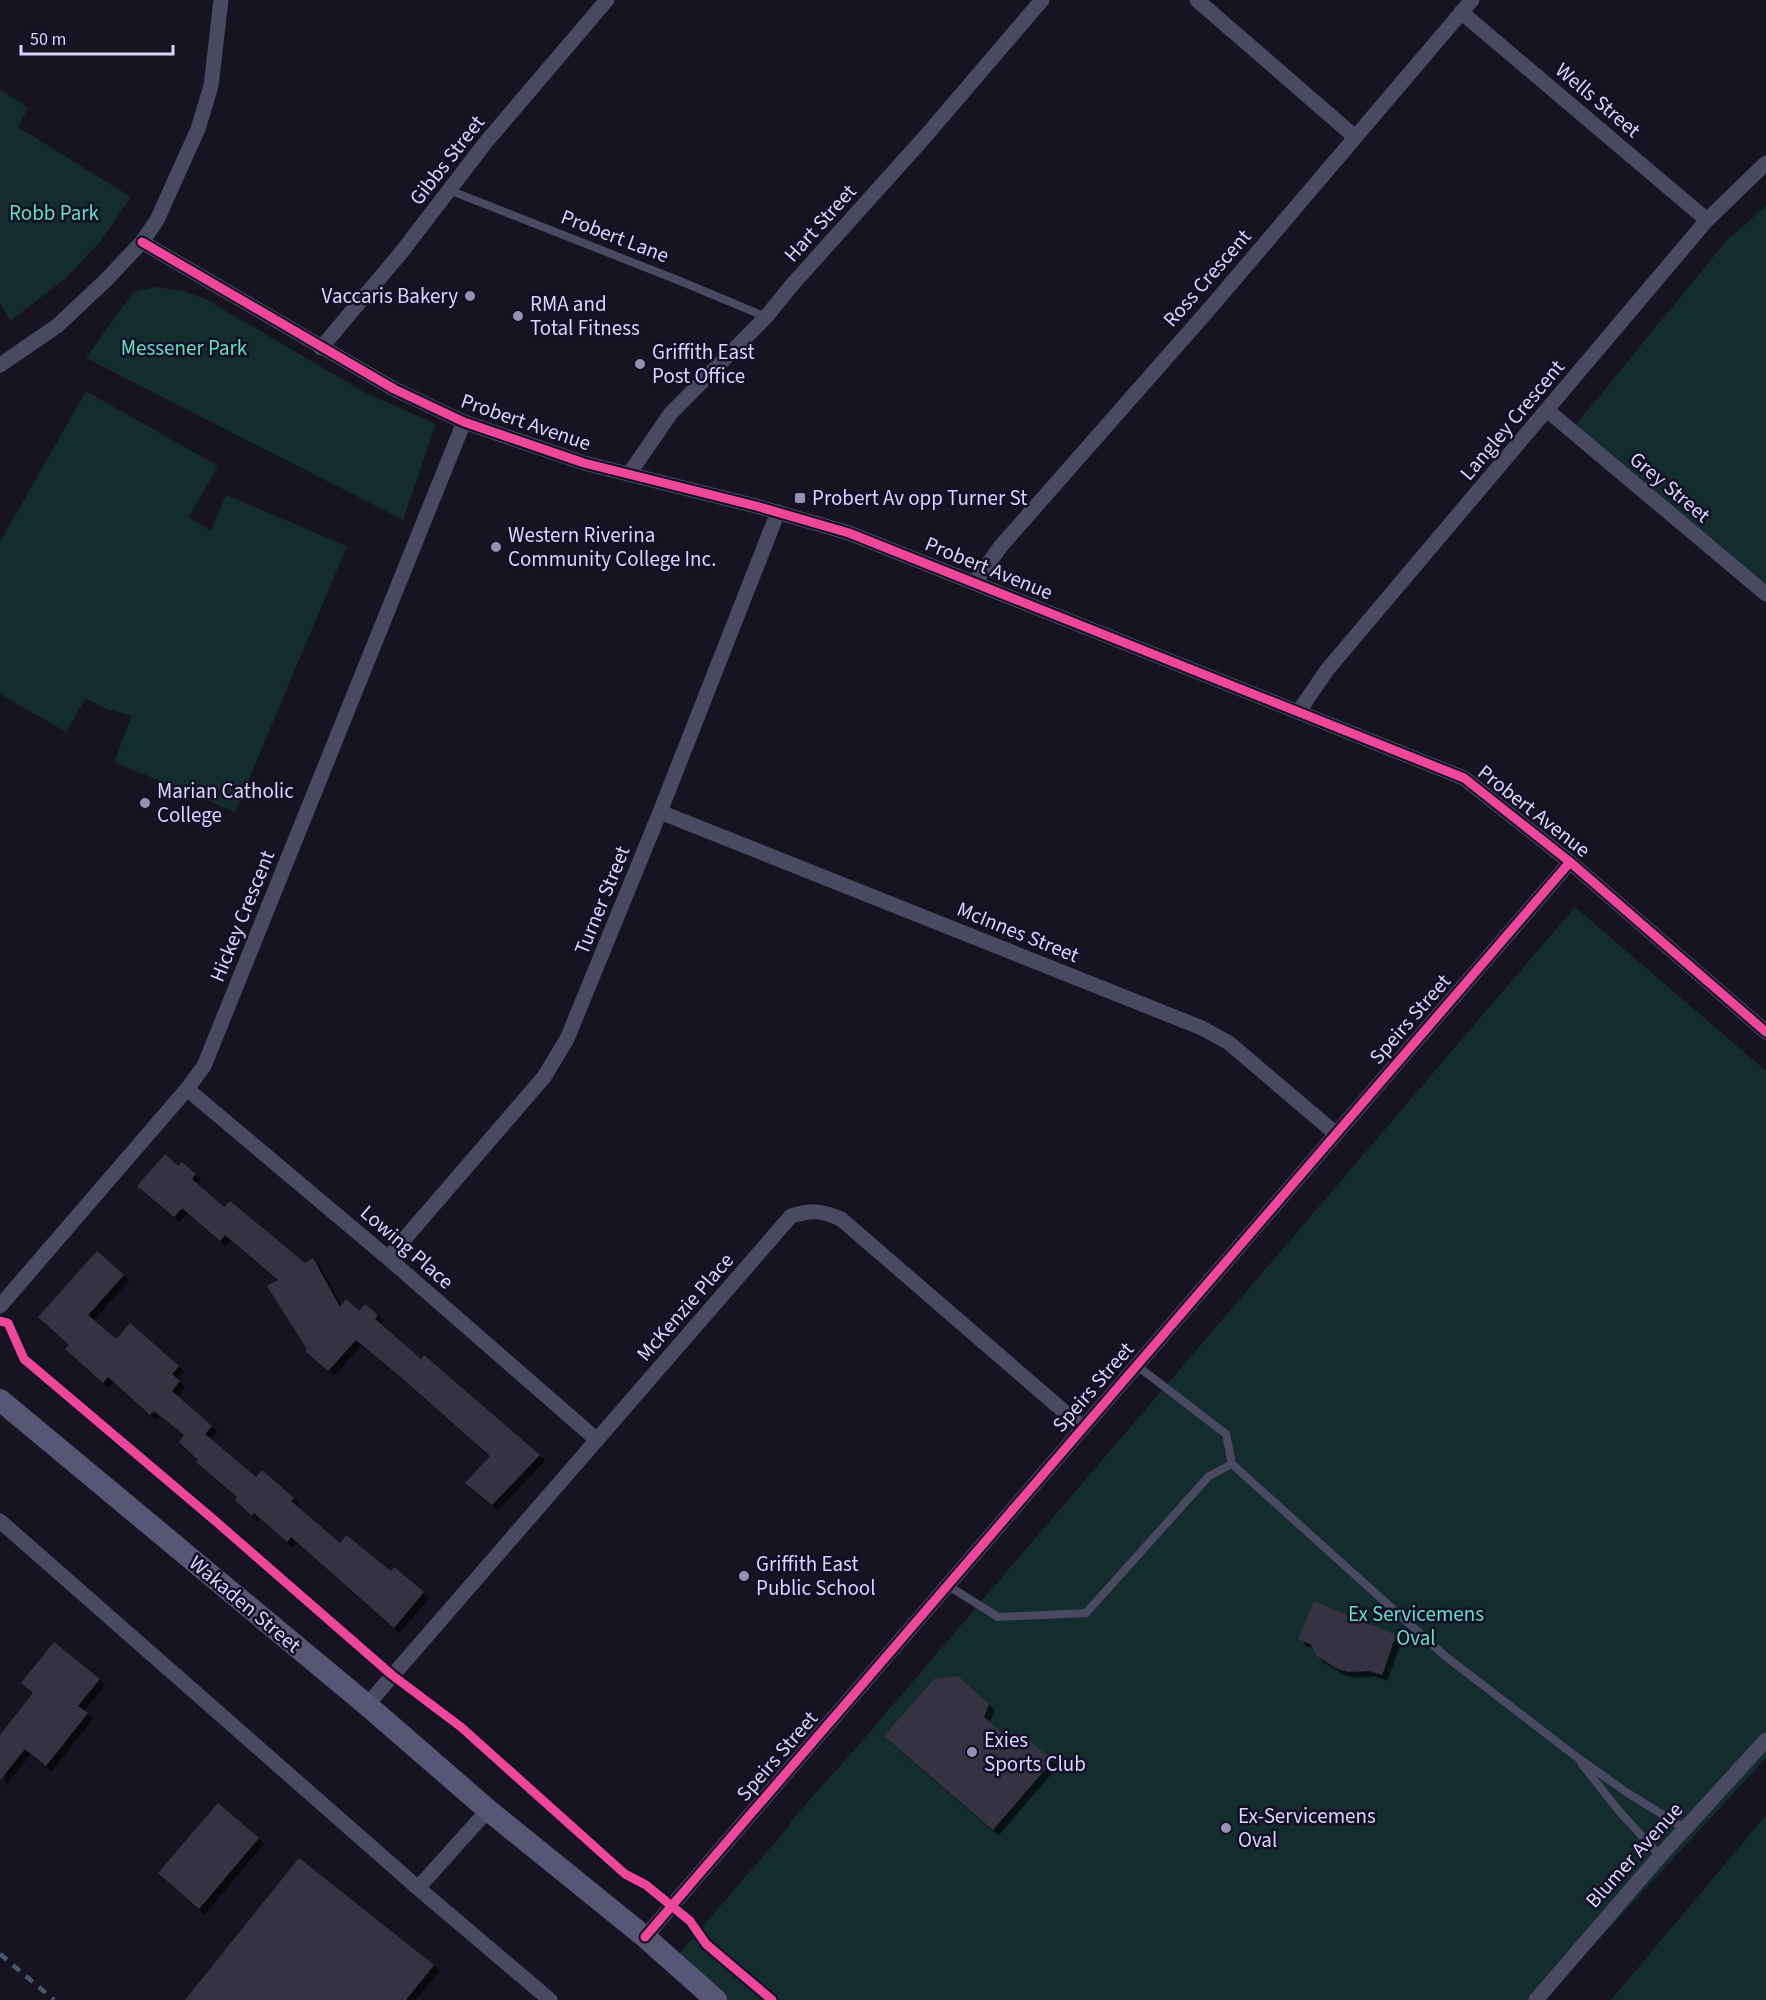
<svg xmlns="http://www.w3.org/2000/svg" width="1766" height="2000" font-family="'Source Sans 3',sans-serif">
	<style>
		.green { fill: #132c2d }
		.building { fill: #343243; filter: url(#shadow) }
		.lines { fill: none; stroke-linecap: round; stroke-linejoin: round }
		.lane { stroke: #4a4962; stroke-width: 8 }
		.street { stroke: #4a4962; stroke-width: 15 }
		.secondary { stroke: #575674; stroke-width: 22 }
		.rail { stroke: #43596b; stroke-width: 4.5; stroke-dasharray: 9 8; stroke-linecap: butt }
		.cycleway-casing { stroke: #130f26; stroke-width: 13 }
		.cycleway { stroke: #ed469a; stroke-width: 9 }
		.poi-dot { fill: #9591b1; stroke: #130f26; stroke-width: 2 }
		.labels { text-anchor: middle; stroke-width: 5; stroke-linejoin: round; paint-order: stroke }
		.street-label { font-size: 21px; fill: #d9d4ff; stroke: #130f26 }
		.park-label { font-size: 21px; fill: #5fe0c0; stroke: #130f26 }
		.poi-label { font-size: 21px; fill: #d9d4ff; stroke: #130f26; text-anchor: start }
	</style>
	<defs>
		<filter id="shadow"><feDropShadow dx="5.5" dy="5.5" stdDeviation="0" flood-color="#0009"/></filter>
	</defs>
	<rect width="100%" height="100%" fill="#161421"/>
	<g class="green">
		<polygon points="0,89 28,108 18,127 131,197 100,242 65,279 10,321 0,303"/>
		<polygon points="1766,206 1766,593 1574,427 1728,239"/>
		<polygon points="156,287 183,291 206,299 364,392 436,424 403,520 86,358 133,292"/>
		<polygon points="86,391 218,466 189,517 211,531 226,495 347,546 235,812 114,762 132,716 103,708 86,698 66,732 0,694 0,542"/>
		<polygon points="1575,907 1766,1071 1766,1758 1543,2000 714,2000 672,1962 790,1825 789,1823 862,1741"/>
		<polygon points="1766,1815 1766,2000 1611,2000"/>
	</g>
	<g class="building">
		<polygon points="165,1154 178,1166 182,1162 196,1174 192,1179 224,1207 230,1201 305,1263 313,1258 340,1307 346,1299 359,1311 365,1304 378,1315 375,1319 421,1359 424,1355 540,1455 492,1505 465,1483 490,1456 403,1379 356,1340 328,1371 305,1351 307,1349 267,1286 278,1280 225,1235 220,1241 182,1208 174,1217 137,1186"/>
		<polygon points="97,1251 124,1275 88,1315 116,1339 130,1323 179,1366 172,1374 180,1381 172,1391 212,1426 205,1434 256,1477 262,1470 294,1498 291,1501 340,1543 346,1535 391,1571 394,1567 424,1592 394,1628 291,1537 287,1542 254,1513 252,1516 235,1500 237,1497 196,1462 198,1460 179,1442 184,1435 154,1411 150,1415 108,1377 103,1383 65,1349 69,1345 38,1317"/>
		<polygon points="1314,1601 1396,1635 1382,1675 1369,1671 1349,1672 1338,1669 1317,1656 1310,1644 1298,1639"/>
		<polygon points="54,1642 100,1679 78,1706 88,1713 46,1766 25,1749 0,1780 0,1735 33,1693 21,1683"/>
		<polygon points="958,1676 989,1704 984,1717 1014,1743 1022,1735 1053,1760 993,1830 884,1736 934,1679"/>
		<polygon points="218,1803 259,1838 199,1909 158,1873"/>
		<polygon points="299,1858 434,1965 406,2000 185,2000"/>
	</g>
	<g class="lines">
		<g class="lane">
			<polyline points="449,190 680,281 766,317"/>
			<polyline points="1136,1365 1226,1434 1232,1464 1445,1656 1574,1755 1626,1792 1686,1829"/>
			<polyline points="947,1585 998,1617 1086,1613 1209,1476 1232,1464"/>
			<polyline points="1581,1763 1619,1811 1660,1856"/>
		</g>
		<g class="street">
			<polyline points="1197,0 1355,137"/>
			<polyline points="1461,12 1707,220"/>
			<polyline points="142,242 394,389 464,422 584,463 756,506 849,533 1464,778 1570,862 1766,1032"/>
			<polyline points="321,348 400,254 486,142 607,0"/>
			<polyline points="0,365 57,326 105,281 142,242 157,220 198,129 211,86 221,0"/>
			<polyline points="1548,411 1766,594"/>
			<polyline points="629,474 671,413 766,317 791,286 924,138 1042,0"/>
			<polyline points="975,582 1001,546 1211,307 1472,0"/>
			<polyline points="1299,711 1327,670 1707,220 1766,163"/>
			<polyline points="660,812 1202,1028 1229,1043 1335,1133"/>
			<polyline points="187,1089 388,1258 597,1440"/>
			<polyline points="388,1258 544,1077 567,1039 660,812 778,512"/>
			<polyline points="0,1306 187,1089 204,1066 464,422"/>
			<polyline points="0,1521 418,1888 550,2000"/>
			<path d="M367,1705L791,1216C812,1210 820,1210 841,1219L1082,1427"/>
			<polyline points="418,1888 488,1810"/>
			<polyline points="645,1937 1570,862"/>
			<polyline points="1536,2000 1660,1856 1766,1740"/>
		</g>
		<polyline class="secondary" points="0,1400 367,1705 488,1810 645,1937 716,2000"/>
		<polyline class="rail" points="0,1954 54,2000"/>
		<defs>
			<g id="cycleway">
				<polyline points="142,242 394,389 464,422 584,463 756,506 849,533 1464,778 1570,862 1766,1032"/>
				<polyline points="0,1321 8,1323 24,1359 213,1519 392,1675 461,1727 625,1874 646,1885 690,1921 706,1944 772,2000"/>
				<polyline points="645,1937 1570,862"/>
			</g>
		</defs>
		<use href="#cycleway" class="cycleway-casing"/>
		<use href="#cycleway" class="cycleway"/>
	</g>
	<g class="poi-dot">
		<circle cx="470" cy="296" r="6"/>
		<circle cx="518" cy="316" r="6"/>
		<circle cx="640" cy="364" r="6"/>
		<rect x="794" y="492" width="12" height="12" rx="3"/>
		<circle cx="496" cy="547" r="6"/>
		<circle cx="145" cy="803" r="6"/>
		<circle cx="744" cy="1576" r="6"/>
		<circle cx="972" cy="1752" r="6"/>
		<circle cx="1226" cy="1828" r="6"/>
	</g>
	<g class="labels">
		<g class="street-label">
			<text transform="translate(1598 100) rotate(40)" y="7">Wells Street</text>
			<text transform="translate(447 160) rotate(-52)" y="7">Gibbs Street</text>
			<text transform="translate(820 223) rotate(-48)" y="7">Hart Street</text>
			<text transform="translate(615 236) rotate(21)" y="7">Probert Lane</text>
			<text transform="translate(1207 278) rotate(-49)" y="7">Ross Crescent</text>
			<text transform="translate(1512 420) rotate(-50)" y="7">Langley Crescent</text>
			<text transform="translate(526 422) rotate(19)" y="7">Probert Avenue</text>
			<text transform="translate(1670 487) rotate(40)" y="7">Grey Street</text>
			<text transform="translate(989 568) rotate(22)" y="7">Probert Avenue</text>
			<text transform="translate(1534 811) rotate(38)" y="7">Probert Avenue</text>
			<text transform="translate(602 900) rotate(-68)" y="7">Turner Street</text>
			<text transform="translate(242 916) rotate(-68)" y="7">Hickey Crescent</text>
			<text transform="translate(1018 932) rotate(22)" y="7">McInnes Street</text>
			<text transform="translate(1410 1019) rotate(-49)" y="7">Speirs Street</text>
			<text transform="translate(407 1247) rotate(41)" y="7">Lowing Place</text>
			<text transform="translate(685 1307) rotate(-49)" y="7">McKenzie Place</text>
			<text transform="translate(1093 1387) rotate(-49)" y="7">Speirs Street</text>
			<text transform="translate(245 1604) rotate(40)" y="7">Wakaden Street</text>
			<text transform="translate(777 1756) rotate(-49)" y="7">Speirs Street</text>
			<text transform="translate(1634 1855) rotate(-48)" y="7">Blumer Avenue</text>
		</g>
		<g class="park-label">
			<text x="54" y="220">Robb Park</text>
			<text x="184" y="355">Messener Park</text>
			<text x="1416" y="1621">Ex Servicemens<tspan x="1416" dy="24">Oval</tspan></text>
		</g>
		<g class="poi-label">
			<text x="458" y="303" text-anchor="end">Vaccaris Bakery</text>
			<text x="530" y="311">RMA and<tspan x="530" dy="24">Total Fitness</tspan></text>
			<text x="652" y="359">Griffith East<tspan x="652" dy="24">Post Office</tspan></text>
			<text x="812" y="505">Probert Av opp Turner St</text>
			<text x="508" y="542">Western Riverina<tspan x="508" dy="24">Community College Inc.</tspan></text>
			<text x="157" y="798">Marian Catholic<tspan x="157" dy="24">College</tspan></text>
			<text x="756" y="1571">Griffith East<tspan x="756" dy="24">Public School</tspan></text>
			<text x="984" y="1747">Exies<tspan x="984" dy="24">Sports Club</tspan></text>
			<text x="1238" y="1823">Ex-Servicemens<tspan x="1238" dy="24">Oval</tspan></text>
		</g>
	</g>
	<path d="M21 45v9h152v-9" fill="none" stroke="#d9d4ff" stroke-width="3"/>
	<text x="30" y="45" font-size="18" fill="#d9d4ff" stroke="#130f26" stroke-width="4.5" paint-order="stroke">50 m</text>
</svg>
